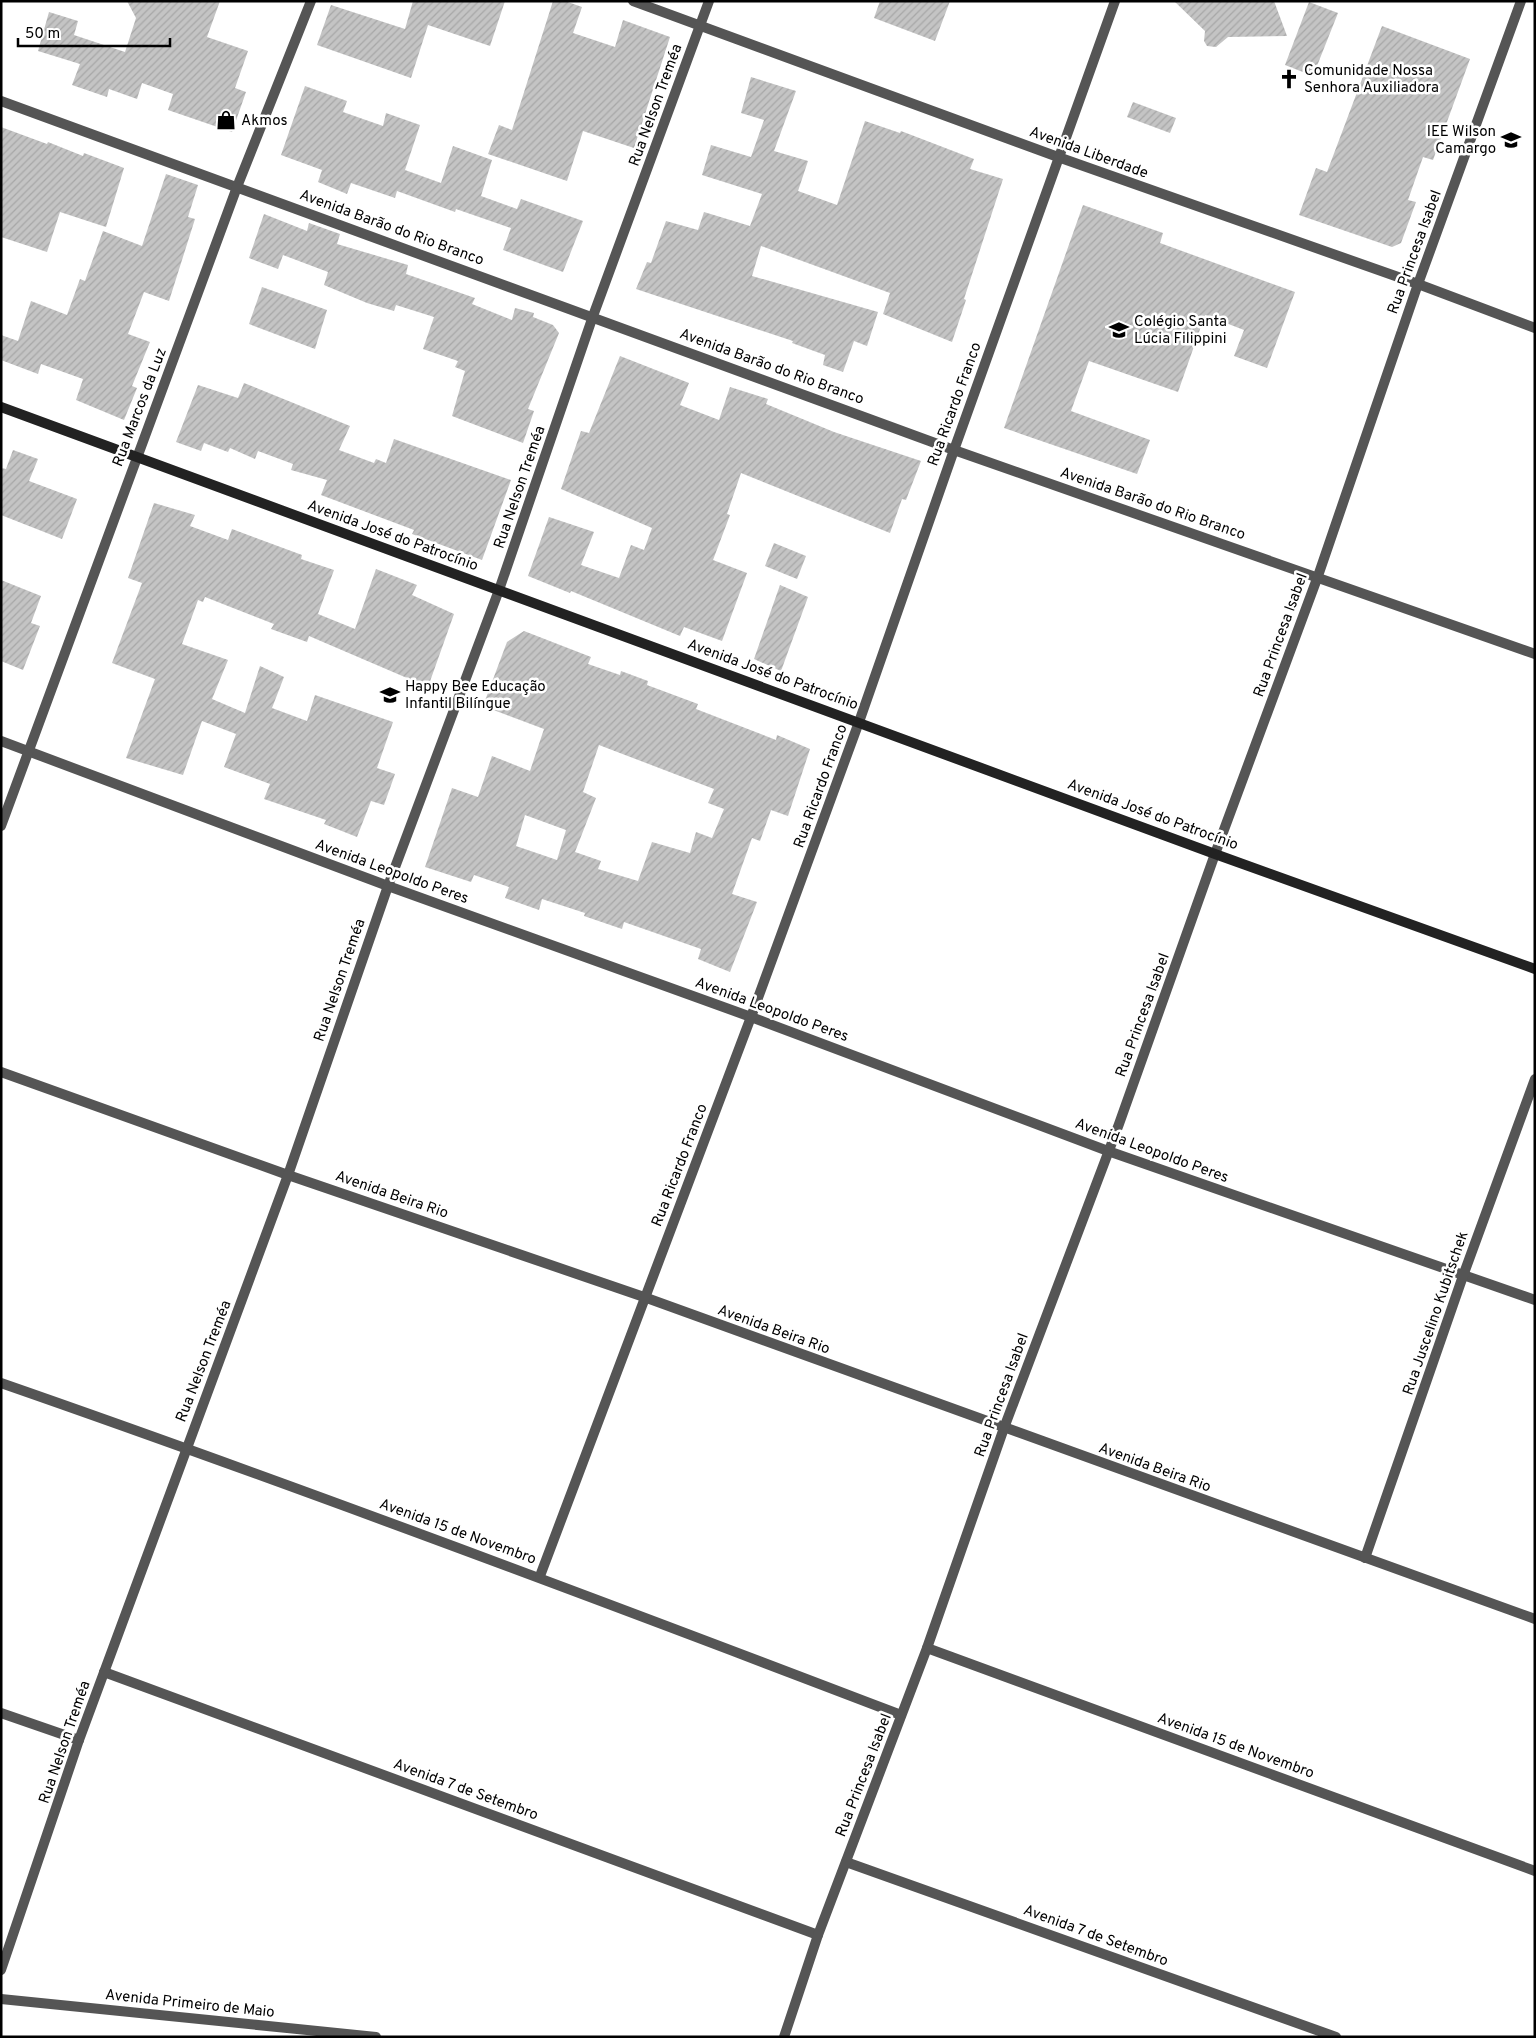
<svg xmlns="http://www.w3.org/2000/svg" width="1536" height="2038" font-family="Overpass,sans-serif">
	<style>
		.building { fill: url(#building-hatch); fill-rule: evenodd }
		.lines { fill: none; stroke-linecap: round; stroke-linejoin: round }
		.street { stroke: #555; stroke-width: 10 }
		.secondary { stroke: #222; stroke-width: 10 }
		.labels { text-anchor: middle; stroke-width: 5; stroke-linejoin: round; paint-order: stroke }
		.poi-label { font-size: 15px; fill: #000; stroke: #fff; text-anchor: start }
		.street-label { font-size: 15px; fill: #000; stroke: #fff }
	</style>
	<defs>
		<pattern id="building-hatch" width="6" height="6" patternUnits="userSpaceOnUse" patternTransform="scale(1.25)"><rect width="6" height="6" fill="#c4c4c4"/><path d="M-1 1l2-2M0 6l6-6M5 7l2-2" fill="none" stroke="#a7a7a7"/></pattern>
	</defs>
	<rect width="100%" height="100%" fill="#fff"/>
	<g class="building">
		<polygon points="127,1 220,1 207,37 248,51 235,88 246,92 232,132 168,110 173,94 142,83 137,99 109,89 107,97 72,85 80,64 38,51 49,12 78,21 74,35 125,52 136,18"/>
		<polygon points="413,1 505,1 490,46 428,25 411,78 317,45 331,5 405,29"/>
		<polygon points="553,1 565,1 582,7 573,33 615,47 623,20 670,37 634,148 583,131 567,181 488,154 499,125 512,130"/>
		<polygon points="880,1 950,1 935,41 874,18"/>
		<polygon points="1174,1 1274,1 1287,36 1228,37 1216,47 1207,46 1204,41 1205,31"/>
		<polygon points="1309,2 1338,13 1313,76 1285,65"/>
		<polygon points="1382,26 1470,59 1433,160 1423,157 1408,200 1416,202 1401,243 1392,247 1299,215 1316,168 1327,172"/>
		<polygon points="751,77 796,91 774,151 808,161 798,191 837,205 865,121 900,133 901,131 974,159 970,169 1003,179 964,299 966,300 952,342 883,314 890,293 761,246 752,276 878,312 867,346 854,341 843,372 823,365 825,355 792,343 793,341 636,289 647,262 651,263 666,221 698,230 704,212 750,226 762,194 702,175 711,145 751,157 764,120 741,113"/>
		<polygon points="305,86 347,101 343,112 383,126 386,113 420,125 405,170 441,183 453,146 492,160 481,196 517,209 521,199 583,221 563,272 503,250 511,228 456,209 455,212 397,191 395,198 351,183 347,194 318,182 322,170 281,155"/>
		<polygon points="1133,102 1176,118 1170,133 1127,117"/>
		<polygon points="1,127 47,144 48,142 83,156 84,153 124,168 106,227 60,212 47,252 1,237"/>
		<polygon points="166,174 198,185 188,217 195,219 169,301 144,292 128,334 150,342 132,386 137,388 124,420 76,400 83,379 41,364 38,374 1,360 1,335 18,341 31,301 67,315 80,279 85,281 103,231 142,246"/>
		<polygon points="1083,205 1163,233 1160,243 1295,292 1267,368 1234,356 1244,330 1205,315 1178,392 1089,361 1071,411 1150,440 1137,474 1004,428"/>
		<polygon points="264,214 307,231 309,223 340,234 337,244 408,265 406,274 475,298 472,304 512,320 515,308 534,313 533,317 553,325 559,333 528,409 534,411 523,443 452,416 465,371 455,367 458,361 423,349 434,317 396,305 394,311 367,303 324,285 328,272 283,255 278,269 249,258"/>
		<polygon points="262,287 327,310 315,349 249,324"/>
		<polygon points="620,356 689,383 680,405 719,420 730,387 768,399 766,404 834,432 921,461 906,500 902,499 890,533 741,473 727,514 730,515 713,560 747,573 722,641 684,627 680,636 571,591 570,593 528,576 549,517 594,532 581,565 619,578 631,545 644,550 652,528 561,489 581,431 589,433"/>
		<polygon points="244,383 350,426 339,450 374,463 376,459 386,463 394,439 511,480 482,560 412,534 414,530 321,495 327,480 291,470 293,464 258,451 255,459 230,448 228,452 204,443 201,451 176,442 198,385 238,398"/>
		<polygon points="13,450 38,459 29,481 77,499 62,539 1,515 1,468 6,469"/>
		<polygon points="154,503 195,515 190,526 228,540 232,529 302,555 301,559 334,570 318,614 355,629 376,569 417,585 412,595 454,614 428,687 309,636 307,642 271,629 274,624 205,597 203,602 198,600 182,644 228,660 212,699 245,713 260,666 284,677 272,708 307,721 315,695 393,722 377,768 395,774 384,805 371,801 357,837 324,824 326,820 264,799 270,784 224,767 236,734 202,721 183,775 126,758 155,679 112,663 142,583 128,578"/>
		<polygon points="774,543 806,556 797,579 765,566"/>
		<polygon points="1,580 41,596 31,623 40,626 23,670 1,661"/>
		<polygon points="780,585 808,597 781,671 754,659"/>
		<path d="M524,631L591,657L588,664L620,675L621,671L648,681L647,685L698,704L696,709L776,740L777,735L810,749L788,816L771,810L760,841L752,838L732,894L757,902L730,972L698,959L701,949L624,922L622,929L584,916L585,913L542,899L539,910L505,898L509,887L474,875L471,882L425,867L452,788L478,797L492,756L530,771L544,729L483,706L507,642ZM599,745L714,789L708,803L724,809L712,838L696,832L690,853L652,842L638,881L598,869L601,861L575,852L596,798L583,792ZM525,815L566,830L557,860L516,846Z"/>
	</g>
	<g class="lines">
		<g class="street">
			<polyline points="633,1 1058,157 1418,284 1535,328"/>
			<polyline points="1,101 954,450 1535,654"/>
			<polyline points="1,741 388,886 751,1017 1108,1151 1535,1300"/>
			<polyline points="1,826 237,187 311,1"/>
			<polyline points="1,1072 288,1175 644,1297 1535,1619"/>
			<path d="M1,1383C303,1488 603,1601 901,1715"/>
			<polyline points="1365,1558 1463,1276 1535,1079"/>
			<polyline points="540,1576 751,1017 859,722 954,450 1115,1"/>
			<polyline points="927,1648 1535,1871"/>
			<polyline points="104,1672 818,1935"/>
			<polyline points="1,1713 79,1740"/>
			<polyline points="846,1862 1336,2037"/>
			<polyline points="1,1970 79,1740 288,1175 388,886 499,590 593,316 709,1"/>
			<polyline points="1,1999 376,2037"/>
			<polyline points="784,2037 818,1935 927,1648 1004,1428 1119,1124 1215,854 1318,576 1418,284 1521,1"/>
		</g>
		<polyline class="secondary" points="1,407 1215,854 1535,969"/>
	</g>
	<defs>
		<symbol id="church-bare" viewBox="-9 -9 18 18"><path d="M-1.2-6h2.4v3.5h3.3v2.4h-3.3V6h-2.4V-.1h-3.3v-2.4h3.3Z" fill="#000" stroke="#fff" stroke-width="2.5" paint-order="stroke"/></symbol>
		<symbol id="shop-bare" viewBox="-9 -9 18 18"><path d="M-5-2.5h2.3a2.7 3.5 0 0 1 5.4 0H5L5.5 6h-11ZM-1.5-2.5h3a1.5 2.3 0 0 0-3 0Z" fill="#000" stroke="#fff" stroke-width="2.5" paint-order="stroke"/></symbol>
		<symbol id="school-bare" viewBox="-9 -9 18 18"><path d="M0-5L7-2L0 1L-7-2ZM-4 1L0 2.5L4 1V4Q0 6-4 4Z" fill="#000" stroke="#fff" stroke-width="2.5" paint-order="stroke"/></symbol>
	</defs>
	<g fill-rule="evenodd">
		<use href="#church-bare" x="1275" y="65" width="28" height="28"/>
		<use href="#shop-bare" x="212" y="106" width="28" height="28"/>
		<use href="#school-bare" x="1497" y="126" width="28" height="28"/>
		<use href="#school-bare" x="1105" y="316" width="28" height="28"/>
		<use href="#school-bare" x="376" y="681" width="28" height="28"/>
	</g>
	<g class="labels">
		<g class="poi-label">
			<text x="1304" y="75">Comunidade Nossa<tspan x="1304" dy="17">Senhora Auxiliadora</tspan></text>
			<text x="241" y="125">Akmos</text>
			<text x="1496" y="136" text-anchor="end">IEE Wilson<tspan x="1496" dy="17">Camargo</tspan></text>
			<text x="1134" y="326">Colégio Santa<tspan x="1134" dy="17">Lúcia Filippini</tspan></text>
			<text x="405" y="691">Happy Bee Educação<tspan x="405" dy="17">Infantil Bilíngue</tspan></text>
		</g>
		<g class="street-label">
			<text transform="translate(655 105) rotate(-70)" y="5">Rua Nelson Treméa</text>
			<text transform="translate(1089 152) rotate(20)" y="5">Avenida Liberdade</text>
			<text transform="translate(392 227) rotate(20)" y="5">Avenida Barão do Rio Branco</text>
			<text transform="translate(1414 252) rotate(-70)" y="5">Rua Princesa Isabel</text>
			<text transform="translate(772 366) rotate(20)" y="5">Avenida Barão do Rio Branco</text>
			<text transform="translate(954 404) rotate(-70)" y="5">Rua Ricardo Franco</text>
			<text transform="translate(139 407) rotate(-69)" y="5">Rua Marcos da Luz</text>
			<text transform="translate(519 487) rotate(-71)" y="5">Rua Nelson Treméa</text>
			<text transform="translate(1153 503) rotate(19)" y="5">Avenida Barão do Rio Branco</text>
			<text transform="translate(393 535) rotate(20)" y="5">Avenida José do Patrocínio</text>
			<text transform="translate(1280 635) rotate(-70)" y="5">Rua Princesa Isabel</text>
			<text transform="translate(773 674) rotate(20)" y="5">Avenida José do Patrocínio</text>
			<text transform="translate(820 786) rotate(-70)" y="5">Rua Ricardo Franco</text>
			<text transform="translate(1153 814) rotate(20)" y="5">Avenida José do Patrocínio</text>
			<text transform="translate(392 871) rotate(20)" y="5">Avenida Leopoldo Peres</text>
			<text transform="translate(339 980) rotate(-71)" y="5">Rua Nelson Treméa</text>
			<text transform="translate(772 1009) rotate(20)" y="5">Avenida Leopoldo Peres</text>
			<text transform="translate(1142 1015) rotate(-70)" y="5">Rua Princesa Isabel</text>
			<text transform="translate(1152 1150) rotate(20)" y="5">Avenida Leopoldo Peres</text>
			<text transform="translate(679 1165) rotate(-69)" y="5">Rua Ricardo Franco</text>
			<text transform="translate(392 1194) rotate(19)" y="5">Avenida Beira Rio</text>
			<text transform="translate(1435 1313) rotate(-71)" y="5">Rua Juscelino Kubitschek</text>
			<text transform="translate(774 1329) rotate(20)" y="5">Avenida Beira Rio</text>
			<text transform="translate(203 1361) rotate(-69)" y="5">Rua Nelson Treméa</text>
			<text transform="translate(1001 1395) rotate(-70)" y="5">Rua Princesa Isabel</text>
			<text transform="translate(1155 1467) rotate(20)" y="5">Avenida Beira Rio</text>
			<text transform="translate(458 1531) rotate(20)" y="5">Avenida 15 de Novembro</text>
			<text transform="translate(64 1742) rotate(-71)" y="5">Rua Nelson Treméa</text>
			<text transform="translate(1236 1745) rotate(20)" y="5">Avenida 15 de Novembro</text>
			<text transform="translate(863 1775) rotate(-69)" y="5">Rua Princesa Isabel</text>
			<text transform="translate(466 1789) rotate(20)" y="5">Avenida 7 de Setembro</text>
			<text transform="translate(1096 1935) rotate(20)" y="5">Avenida 7 de Setembro</text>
			<text transform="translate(190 2003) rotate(6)" y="5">Avenida Primeiro de Maio</text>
		</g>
	</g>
	<rect width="1536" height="2038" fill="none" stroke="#000000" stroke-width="5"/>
	<path d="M18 38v8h152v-8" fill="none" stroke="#000000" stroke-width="2.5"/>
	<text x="25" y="38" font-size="15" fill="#000000" stroke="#ffffff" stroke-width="4" paint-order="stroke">50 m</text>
</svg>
